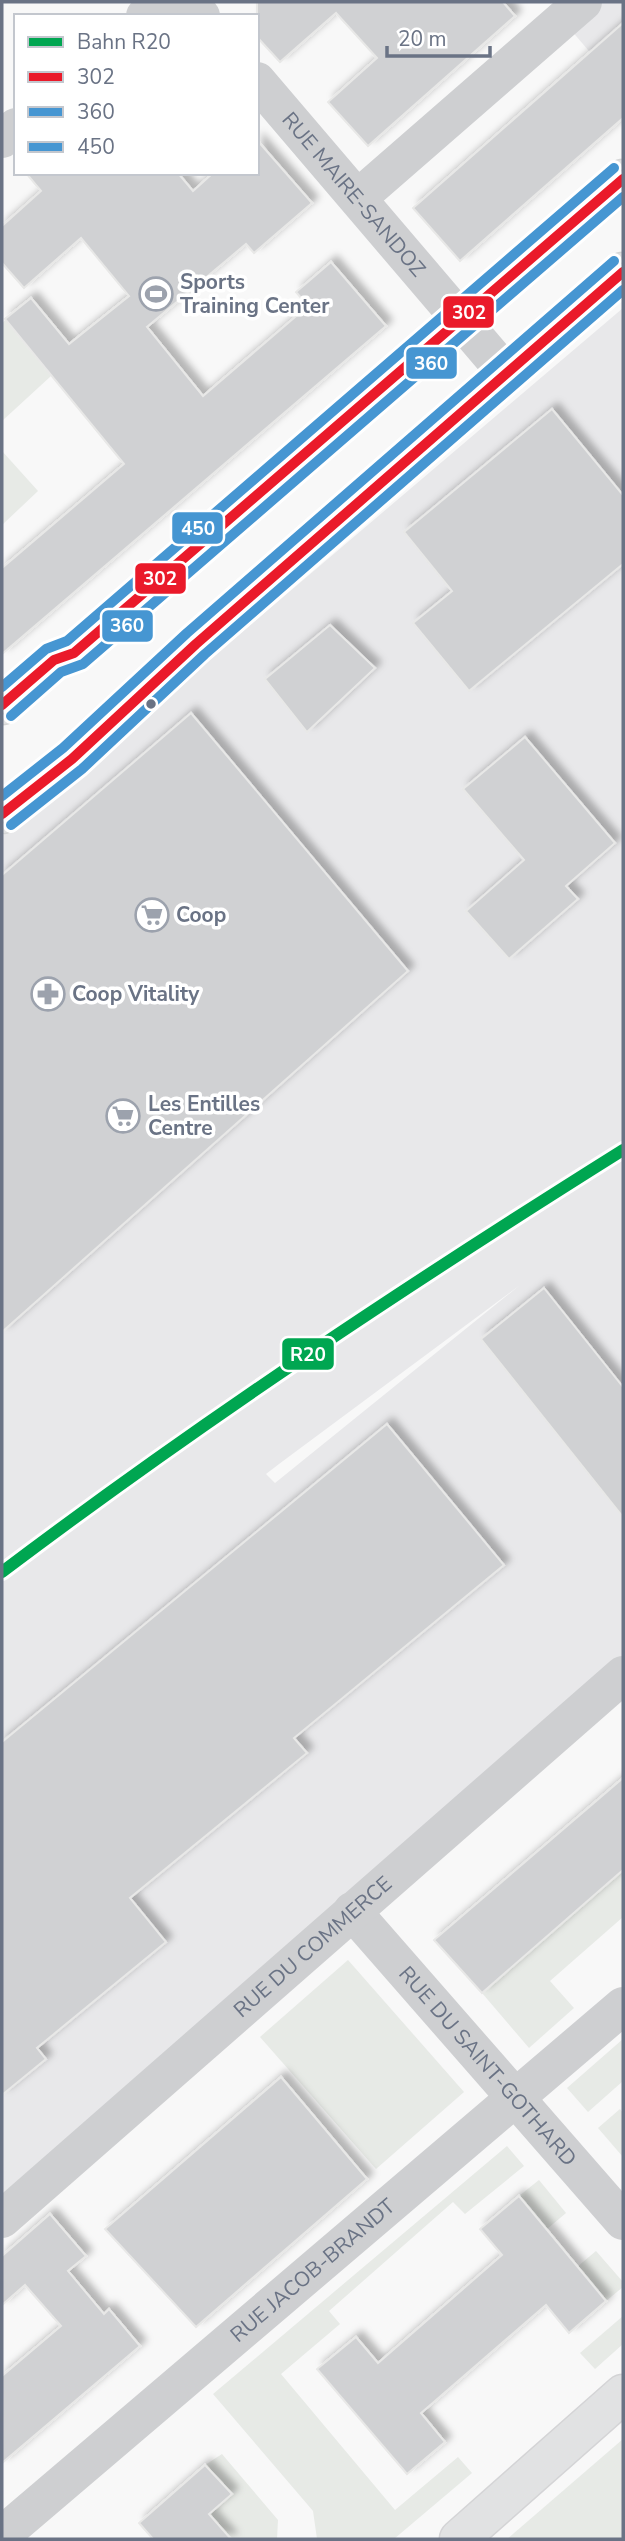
<svg xmlns="http://www.w3.org/2000/svg" width="625" height="2541" font-family="'Nunito Sans',sans-serif">
	<style>
		.built { fill: #e8e8ea; fill-rule: evenodd }
		.green { fill: #e7eae6 }
		.building { fill: #d0d1d3; stroke: #e8e8e7; stroke-width: 2; filter: url(#shadow) }
		.lines { fill: none; stroke-linecap: round; stroke-linejoin: round }
		.secondary-casing { stroke: #d4d4d6; stroke-width: 41 }
		.primary-casing { stroke: #d5d6d6; stroke-width: 41 }
		.street { stroke: #cecfd1; stroke-width: 38 }
		.secondary { stroke: #e1e2e3; stroke-width: 38 }
		.primary { stroke: #e1e2e3; stroke-width: 38 }
		.bus-1-casing { stroke: #fff; stroke-width: 16 }
		.bus-2-casing { stroke: #fff; stroke-width: 16 }
		.bus-3-casing { stroke: #fff; stroke-width: 16 }
		.bus-1 { stroke: #ea1a2a; stroke-width: 10 }
		.bus-2 { stroke: #4696d2; stroke-width: 10 }
		.bus-3 { stroke: #4696d2; stroke-width: 10 }
		.rail-1-casing { stroke: #fff; stroke-width: 18 }
		.rail-1 { stroke: #00a651; stroke-width: 12 }
		.bus-dot { fill: #6a7385; stroke: #fff; stroke-width: 2.5 }
		.labels { text-anchor: middle; stroke-width: 7; stroke-linejoin: round; paint-order: stroke }
		.street-label { font-size: 21px; fill: #6a7385; stroke: #fff }
		.poi-label { font-size: 21px; font-weight: bold; fill: #6a7385; stroke: #fff; text-anchor: start }
		.line-badge { stroke: #fff; stroke-width: 2.5 }
		.badge-label { font-size: 19px; text-anchor: middle; font-weight: bold; fill: #fff }
	</style>
	<defs>
		<filter id="shadow"><feDropShadow dx="6" dy="-6" stdDeviation="3.5" flood-color="#0004"/></filter>
	</defs>
	<rect width="100%" height="100%" fill="#f8f8f8"/>
	<g class="built">
		<polygon points="603,2 623,2 623,91 571,30"/>
		<path d="M623,308V1663L2,2198V836ZM520,1285L275,1483L266,1474L279,1464Z"/>
	</g>
	<g class="green">
		<polygon points="5,320 51,376 2,421 2,324"/>
		<polygon points="2,451 38,491 2,525"/>
		<polygon points="623,1870 623,1917 550,1981 574,2008 529,2048 482,1993"/>
		<polygon points="348,1960 464,2092 376,2169 260,2037"/>
		<polygon points="623,2039 623,2081 588,2112 567,2088"/>
		<polygon points="620,2109 623,2113 623,2157 598,2128"/>
		<polygon points="507,2146 524,2166 465,2214 453,2202 329,2311 340,2324 281,2374 395,2510 458,2457 472,2473 394,2539 317,2539 313,2511 213,2394"/>
		<polygon points="539,2180 566,2213 547,2229 519,2196"/>
		<polygon points="596,2251 623,2282 623,2287 606,2301 577,2267"/>
		<polygon points="623,2316 623,2344 595,2369 580,2353"/>
		<polygon points="623,2439 623,2539 507,2539"/>
		<polygon points="222,2454 278,2520 277,2539 231,2539 205,2511 217,2507 232,2494 205,2465"/>
	</g>
	<g class="building">
		<polygon points="257,2 503,2 515,16 368,146 328,102 377,58 336,13 280,62 257,37"/>
		<polygon points="623,23 623,118 460,261 413,208"/>
		<polygon points="257,140 312,203 254,253 246,244 147,327 203,396 308,306 296,292 331,262 386,326 2,654 2,568 124,464 5,319 31,298 69,344 129,296 81,238 24,288 2,263 2,226 41,191 26,173 178,173 193,191 213,173 257,173"/>
		<polygon points="552,409 623,495 623,564 469,691 413,623 452,591 404,532"/>
		<polygon points="330,625 375,668 307,732 265,679"/>
		<polygon points="191,713 408,971 2,1332 2,875"/>
		<polygon points="525,737 615,843 566,886 578,899 509,959 466,911 524,860 463,789"/>
		<polygon points="544,1288 623,1387 623,1517 481,1339"/>
		<polygon points="387,1424 504,1565 294,1738 307,1753 130,1898 166,1942 37,2048 46,2059 2,2095 2,1742"/>
		<polygon points="623,1778 623,1870 482,1993 434,1940"/>
		<polygon points="281,2077 367,2179 196,2327 105,2229"/>
		<polygon points="519,2196 606,2301 569,2333 546,2305 421,2413 445,2442 407,2474 317,2369 356,2337 378,2363 502,2255 480,2229"/>
		<polygon points="50,2214 86,2256 68,2271 104,2314 109,2309 140,2346 2,2463 2,2376 61,2326 25,2285 2,2305 2,2256"/>
		<polygon points="205,2465 232,2494 209,2514 231,2539 153,2539 139,2523"/>
	</g>
	<g class="lines">
		<defs>
			<polyline id="secondary" points="459,2539 623,2394"/>
			<g id="primary">
				<polyline points="2,705 54,660 74,653 623,179"/>
				<polyline points="2,814 72,759 196,644 623,272"/>
			</g>
		</defs>
		<use href="#secondary" class="secondary-casing"/>
		<use href="#primary" class="primary-casing"/>
		<g class="street">
			<polyline points="189,2 201,16"/>
			<polyline points="145,16 161,2"/>
			<path id="s1" d="M257,81L506,373"/>
			<polyline points="2,139 16,127"/>
			<polyline points="358,198 583,2"/>
			<path id="s2" d="M352,1911L623,2221"/>
			<path id="s3" d="M2,2219L623,1675"/>
			<path id="s4" d="M2,2535L623,2006"/>
		</g>
		<use href="#secondary" class="secondary"/>
		<use href="#primary" class="primary"/>
		<defs>
			<g id="bus-1">
				<polyline points="2,705 54,660 74,653 623,179"/>
				<polyline points="2,814 72,759 196,644 623,272"/>
			</g>
			<g id="bus-2">
				<polyline points="11,716 61,672 83,664 623,197"/>
				<polyline points="11,825 82,769 205,654 623,290"/>
			</g>
			<g id="bus-3">
				<polyline points="2,687 46,649 67,641 614,168"/>
				<polyline points="2,796 63,748 187,633 614,261"/>
			</g>
		</defs>
		<use href="#bus-1" class="bus-1-casing"/>
		<use href="#bus-2" class="bus-2-casing"/>
		<use href="#bus-3" class="bus-3-casing"/>
		<use href="#bus-1" class="bus-1"/>
		<use href="#bus-2" class="bus-2"/>
		<use href="#bus-3" class="bus-3"/>
		<defs>
			<path id="rail-1" d="M2,1572C202,1421 411,1283 623,1150"/>
		</defs>
		<use href="#rail-1" class="rail-1-casing"/>
		<use href="#rail-1" class="rail-1"/>
	</g>
	<defs>
		<symbol id="stadium-ring" viewBox="-11 -11 22 22"><circle r="9.5" fill="#fff" stroke="#9ca2ad" stroke-width="1.5"/><path d="M0-5a6.5 5 0 1 0 0 10a6.5 5 0 1 0 0-10ZM-3.5-1.8h7v3.6h-7Z" fill="#9ca2ad"/></symbol>
		<symbol id="supermarket-ring" viewBox="-11 -11 22 22"><circle r="9.5" fill="#fff" stroke="#9ca2ad" stroke-width="1.5"/><path d="M-6-5.5h2.5l.6 2H6L4.5 2H-2.5L-4.4-4H-6ZM-1.5 3.2a1.3 1.3 0 1 0 .1 0ZM3 3.2a1.3 1.3 0 1 0 .1 0Z" fill="#9ca2ad"/></symbol>
		<symbol id="pharmacy-ring" viewBox="-11 -11 22 22"><circle r="9.5" fill="#fff" stroke="#9ca2ad" stroke-width="1.5"/><path d="M-2-6h4v4h4v4h-4v4h-4v-4h-4v-4h4Z" fill="#9ca2ad"/></symbol>
	</defs>
	<g fill-rule="evenodd">
		<use href="#stadium-ring" x="137" y="275" width="38" height="38"/>
		<use href="#supermarket-ring" x="133" y="896" width="38" height="38"/>
		<use href="#pharmacy-ring" x="29" y="975" width="38" height="38"/>
		<use href="#supermarket-ring" x="104" y="1097" width="38" height="38"/>
	</g>
	<circle class="bus-dot" cx="151" cy="704" r="6"/>
	<g class="labels">
		<g class="street-label">
			<text dy="7" stroke="none"><textPath href="#s1" startOffset="149">RUE MAIRE-SANDOZ</textPath></text>
			<text dy="7" stroke="none"><textPath href="#s3" startOffset="413">RUE DU COMMERCE</textPath></text>
			<text dy="7" stroke="none"><textPath href="#s2" startOffset="206">RUE DU SAINT-GOTHARD</textPath></text>
			<text dy="7" stroke="none"><textPath href="#s4" startOffset="408">RUE JACOB-BRANDT</textPath></text>
		</g>
		<g class="poi-label">
			<text x="180" y="289">Sports<tspan x="180" dy="24">Training Center</tspan></text>
			<text x="176" y="922">Coop</text>
			<text x="72" y="1001">Coop Vitality</text>
			<text x="148" y="1111">Les Entilles<tspan x="148" dy="24">Centre</tspan></text>
		</g>
	</g>
	<g class="line-badge">
		<rect x="442" y="295" width="53" height="34" rx="7" fill="#ea1a2a"/>
		<rect x="405" y="346" width="53" height="34" rx="7" fill="#4696d2"/>
		<rect x="171" y="511" width="53" height="34" rx="7" fill="#4696d2"/>
		<rect x="134" y="562" width="53" height="33" rx="7" fill="#ea1a2a"/>
		<rect x="101" y="609" width="53" height="34" rx="7" fill="#4696d2"/>
		<rect x="281" y="1337" width="54" height="34" rx="7" fill="#00a651"/>
	</g>
	<g class="badge-label">
		<text x="469" y="319">302</text>
		<text x="431" y="370">360</text>
		<text x="198" y="535">450</text>
		<text x="160" y="585">302</text>
		<text x="127" y="632">360</text>
		<text x="308" y="1361">R20</text>
	</g>
	<rect width="625" height="2541" fill="none" stroke="#6a7385" stroke-width="7"/>
	<rect x="14" y="14" width="245" height="161" fill="#ffffff" stroke="#c3c7ce" stroke-width="2"/>
	<rect x="28" y="37" width="35" height="10" fill="#00a651" stroke="#c3c7ce" stroke-width="2"/>
	<text x="77" y="49" font-size="21" fill="#6a7385">Bahn R20</text>
	<rect x="28" y="72" width="35" height="10" fill="#ea1a2a" stroke="#c3c7ce" stroke-width="2"/>
	<text x="77" y="84" font-size="21" fill="#6a7385">302</text>
	<rect x="28" y="107" width="35" height="10" fill="#4696d2" stroke="#c3c7ce" stroke-width="2"/>
	<text x="77" y="119" font-size="21" fill="#6a7385">360</text>
	<rect x="28" y="142" width="35" height="10" fill="#4696d2" stroke="#c3c7ce" stroke-width="2"/>
	<text x="77" y="154" font-size="21" fill="#6a7385">450</text>
	<path d="M387 46v10h103v-10" fill="none" stroke="#6a7385" stroke-width="3.5"/>
	<text x="398" y="46" font-size="21" fill="#6a7385" stroke="#ffffff" stroke-width="5" paint-order="stroke">20 m</text>
</svg>
